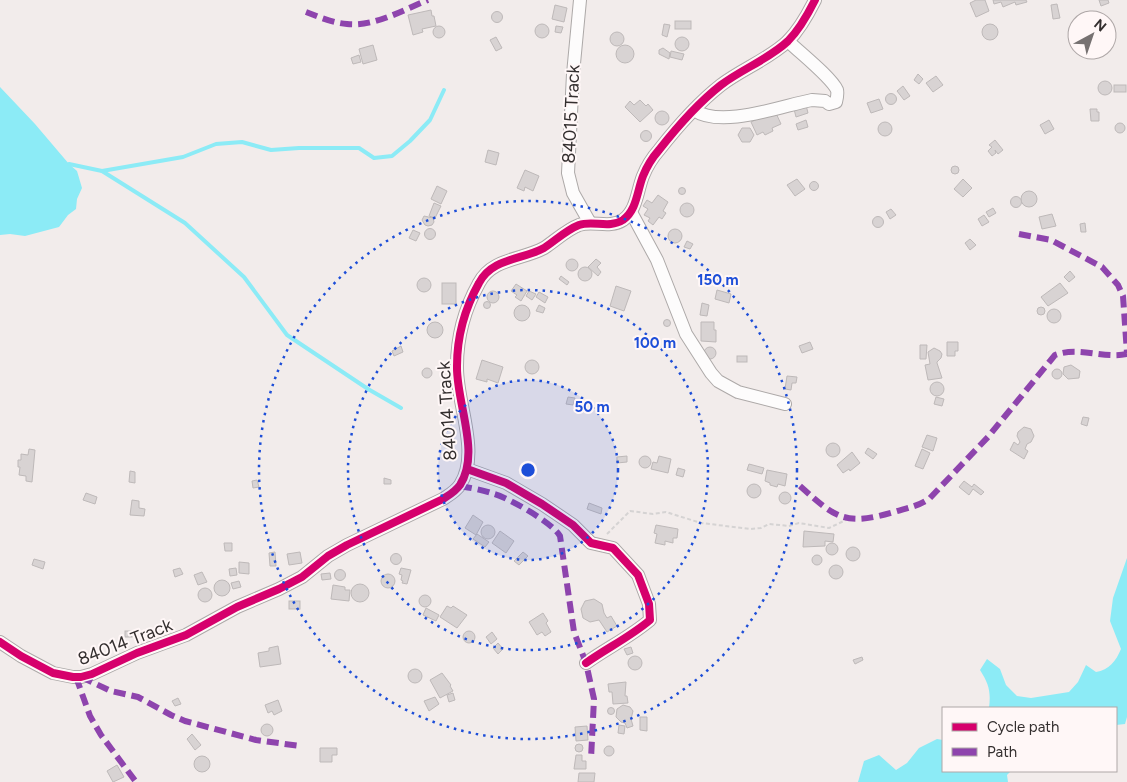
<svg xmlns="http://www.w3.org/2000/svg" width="1127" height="782" font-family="Figtree,sans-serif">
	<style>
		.water { fill: #8cebf6 }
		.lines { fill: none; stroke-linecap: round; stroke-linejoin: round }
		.stream { stroke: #8cebf6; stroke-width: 4 }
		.building { fill: #d8d3d3; stroke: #beb9b9 }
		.minor-casing { stroke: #ada9a8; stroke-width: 14 }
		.path { stroke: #d5d3d3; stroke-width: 2; stroke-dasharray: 4 2.5; stroke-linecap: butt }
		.minor { stroke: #fdfcfc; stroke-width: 12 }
		.quiet { stroke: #8e44ad; stroke-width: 6; stroke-dasharray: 12 6; stroke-linecap: butt }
		.cycleway-casing { stroke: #fff7f7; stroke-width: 11 }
		.cycleway { stroke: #d6006c; stroke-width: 8 }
		.ring { fill: none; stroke: #1d4ed8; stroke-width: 2.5; stroke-dasharray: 2.5 5 }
		.labels { text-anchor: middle; stroke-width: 4; stroke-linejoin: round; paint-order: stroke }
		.street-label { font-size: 18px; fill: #342f2f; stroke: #fff7f7 }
		.centre { fill: #1d4ed8; stroke: #fff7f7; stroke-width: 2.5 }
		.ring-label { font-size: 15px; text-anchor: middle; font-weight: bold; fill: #1d4ed8; stroke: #fff7f7; stroke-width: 4; stroke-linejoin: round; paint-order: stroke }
	</style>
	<rect width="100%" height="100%" fill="#f2eceb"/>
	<g class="water">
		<polygon points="0,87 35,124 69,164 77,171 82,188 77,199 76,209 68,215 59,227 25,236 10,234 0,235"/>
		<path d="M1127,558V717L1125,724L1116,725V708H989C991,692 989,684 980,670L987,659L1000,669L1006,685L1017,696L1031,698L1069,692L1078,682L1086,665L1096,672C1109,670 1116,661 1121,649L1110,621L1113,598Z"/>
		<polygon points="937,739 943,740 943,771 1011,771 1007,775 1008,782 858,782 864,761 879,755 896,770 907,763 919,748"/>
	</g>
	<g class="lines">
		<g class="stream">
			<polyline points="69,164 102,171 185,223 244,277 287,335 368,389 401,408"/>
			<polyline points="102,171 183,157 216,144 242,142 271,150 299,148 359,148 374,158 392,156 410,141 430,120 444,90"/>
		</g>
	</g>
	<g class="building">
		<polygon points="976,0 985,0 989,11 976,17 970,3"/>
		<polygon points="993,0 1026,0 1027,2 1016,5 1015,2 1003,7 1001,2 994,4"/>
		<polygon points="1099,0 1108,0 1109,3 1101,6"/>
		<polygon points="1057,4 1060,18 1053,19 1051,5"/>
		<polygon points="555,5 567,8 564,22 552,19"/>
		<polygon points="431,10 432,16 434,16 436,26 422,29 423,32 413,35 408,15"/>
		<circle cx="497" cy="17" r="5.5"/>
		<rect x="675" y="21" width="16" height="8"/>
		<circle cx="542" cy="31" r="7"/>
		<polygon points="664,24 670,25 667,37 662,35"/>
		<circle cx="990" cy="32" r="8"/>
		<circle cx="439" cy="32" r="6"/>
		<polygon points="556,26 563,27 561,33 555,32"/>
		<circle cx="617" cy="39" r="7"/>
		<polygon points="496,37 502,48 496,51 490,40"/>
		<circle cx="682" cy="44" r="7"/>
		<circle cx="625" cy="54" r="9"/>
		<polygon points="373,45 377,60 363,64 359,49"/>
		<polygon points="663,48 670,53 669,59 659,54 659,50"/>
		<polygon points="671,51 684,54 682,60 670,57"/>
		<polygon points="359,55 361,62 353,64 351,58"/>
		<polygon points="918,74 923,79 919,84 914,80"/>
		<polygon points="936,76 943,85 933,92 926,83"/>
		<circle cx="1105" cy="88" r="7"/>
		<rect x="1114" y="85" width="12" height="7"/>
		<polygon points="903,86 910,96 904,100 897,91"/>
		<circle cx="891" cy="99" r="5.5"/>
		<polygon points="879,99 883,109 871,113 867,103"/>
		<polygon points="640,100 646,106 648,104 653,110 640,122 625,107 630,101 634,105"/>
		<polygon points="806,105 808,113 796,117 794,109"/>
		<polygon points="1090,109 1097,109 1097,112 1099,112 1099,121 1091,121"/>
		<polygon points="775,111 781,124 772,128 773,131 765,135 763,132 757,135 751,122"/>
		<circle cx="662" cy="118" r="7"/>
		<polygon points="806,120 808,127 798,130 796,124"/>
		<polygon points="1049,120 1054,129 1045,134 1040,125"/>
		<circle cx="885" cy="129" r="7"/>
		<circle cx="1120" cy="128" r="5"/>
		<polygon points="742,128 750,128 754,135 750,142 742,142 738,135"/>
		<circle cx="646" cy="136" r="5.5"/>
		<polygon points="995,140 1003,150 998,154 995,150 996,153 992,156 988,151 992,147 989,145"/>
		<polygon points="488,150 499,153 496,165 485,162"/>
		<circle cx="955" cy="170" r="4"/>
		<polygon points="525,170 539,176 533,191 525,187 524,191 517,188"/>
		<polygon points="797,179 805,189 795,196 787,185"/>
		<polygon points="963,179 972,188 963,197 954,189"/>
		<circle cx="814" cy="186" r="4.5"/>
		<polygon points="437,186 447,191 441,204 431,199"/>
		<circle cx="682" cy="191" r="3.5"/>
		<circle cx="1029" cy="199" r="8"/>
		<polygon points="658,195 668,202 663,211 666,213 662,219 659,217 653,225 648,221 650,218 644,215 648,209 643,206 647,200 652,203"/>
		<circle cx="1016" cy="202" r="5.5"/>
		<polygon points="434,203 441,206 435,218 429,216"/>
		<circle cx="687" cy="210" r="7"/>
		<polygon points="993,208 996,213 989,217 986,212"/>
		<polygon points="891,209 896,215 890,219 886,212"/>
		<polygon points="1052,214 1056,226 1042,229 1039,217"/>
		<polygon points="984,215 989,222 982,226 978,219"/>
		<polygon points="424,216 433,218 434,222 432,225 428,226 425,225 422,220"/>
		<circle cx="878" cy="222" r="5.5"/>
		<polygon points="1085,223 1086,232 1081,232 1080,224"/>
		<circle cx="430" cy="234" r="5.5"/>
		<circle cx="675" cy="236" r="7"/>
		<polygon points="413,230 420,233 416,241 409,238"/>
		<polygon points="970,239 976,245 970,250 965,243"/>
		<polygon points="687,241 693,244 690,249 684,247"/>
		<circle cx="572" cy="265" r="6"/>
		<polygon points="596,259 601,263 597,267 601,272 598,276 588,267"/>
		<circle cx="585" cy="274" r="7"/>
		<polygon points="1070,271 1075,277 1069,282 1064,277"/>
		<polygon points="561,276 569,282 567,285 559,279"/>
		<circle cx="424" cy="285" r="7"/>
		<rect x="442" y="283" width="14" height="21"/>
		<polygon points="1060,283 1068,293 1048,306 1041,297"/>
		<polygon points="516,284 527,291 521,301 515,297 517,295 511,291"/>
		<polygon points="616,286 631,291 624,311 610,306"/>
		<polygon points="717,290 731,294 729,303 715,299"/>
		<polygon points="529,291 536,294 532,300 526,296"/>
		<circle cx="493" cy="297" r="6"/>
		<polygon points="539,292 548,297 545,303 536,297"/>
		<circle cx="487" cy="305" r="3.5"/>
		<polygon points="702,303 709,305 707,316 700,315"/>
		<polygon points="539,305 545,308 543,313 536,311"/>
		<circle cx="522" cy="313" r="8"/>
		<circle cx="1041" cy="311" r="4"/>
		<circle cx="1054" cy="316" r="7"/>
		<circle cx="667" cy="323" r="3.5"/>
		<polygon points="701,322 714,322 714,330 716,330 716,342 701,341"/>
		<circle cx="435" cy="330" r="8"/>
		<polygon points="810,342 813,349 802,353 799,346"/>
		<polygon points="947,342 958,342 958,351 955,351 955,356 947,356"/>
		<polygon points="920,345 927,345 926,359 920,359"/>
		<polygon points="401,346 403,352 394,356 392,351"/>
		<circle cx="710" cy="353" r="6"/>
		<polygon points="934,348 940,351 942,354 941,358 937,362 937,363 942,378 928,380 925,365 930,364 928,352"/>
		<rect x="737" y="356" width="10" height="6"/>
		<circle cx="532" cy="367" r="7"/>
		<polygon points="482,360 503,367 498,383 487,379 487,382 476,379"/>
		<polygon points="1071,365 1080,371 1079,378 1068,379 1063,374 1064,367"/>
		<circle cx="427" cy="373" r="5"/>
		<circle cx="1057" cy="374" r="5"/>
		<polygon points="787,376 797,377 796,383 792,383 791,390 785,389"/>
		<circle cx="937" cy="389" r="7"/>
		<polygon points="568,397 575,398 573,405 566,404"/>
		<polygon points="936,397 944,399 942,406 934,404"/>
		<polygon points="1083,417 1089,418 1087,426 1081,424"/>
		<polygon points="1024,427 1031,429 1034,436 1031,442 1027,444 1025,449 1028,451 1024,459 1010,450 1014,442 1018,445 1020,442 1017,436 1018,432"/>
		<polygon points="927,435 937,438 933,451 922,447"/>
		<circle cx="833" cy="450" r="7"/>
		<polygon points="868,448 877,454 873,459 865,453"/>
		<polygon points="29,449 35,450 32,482 26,481 26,476 19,475 20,467 18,467 18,460 21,460 21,454 28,455"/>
		<polygon points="922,449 930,453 923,469 915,466"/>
		<polygon points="852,452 860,463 850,471 849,469 843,473 837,465"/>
		<circle cx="645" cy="462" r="6"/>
		<polygon points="627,456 627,462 617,463 617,457"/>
		<polygon points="659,456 671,459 668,473 651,469 653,462 657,463"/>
		<polygon points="749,464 764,468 762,474 747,470"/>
		<polygon points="678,468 685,470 683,477 676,475"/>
		<polygon points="767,470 787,474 785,486 778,484 777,487 770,485 770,483 765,481"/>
		<polygon points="130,471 135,472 135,483 129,482"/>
		<polygon points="384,478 391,480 391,484 384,484"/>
		<polygon points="257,480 259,487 253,488 252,481"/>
		<polygon points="964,481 972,487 974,484 984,492 981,495 973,489 969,495 959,487"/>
		<circle cx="754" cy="491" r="7"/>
		<circle cx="785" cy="498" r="6"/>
		<polygon points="86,493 97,497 95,504 83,500"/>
		<polygon points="132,500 139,501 139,508 145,509 144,516 130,515"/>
		<polygon points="589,503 602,508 601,514 587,509"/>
		<polygon points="473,515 483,522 476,535 465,528"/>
		<polygon points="656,525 678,529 677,538 673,538 673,543 665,541 665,545 655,543 657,534 654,533"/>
		<circle cx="488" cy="532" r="7"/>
		<polygon points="500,531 514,541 506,553 492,543"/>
		<polygon points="804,531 834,534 833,542 825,541 825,546 803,547"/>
		<polygon points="477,534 489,542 485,547 473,539"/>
		<circle cx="832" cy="549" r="6"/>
		<polygon points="224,543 232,543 232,551 225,551"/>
		<circle cx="853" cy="554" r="7"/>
		<polygon points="275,552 276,566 270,566 269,553"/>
		<polygon points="300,552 302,563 289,565 287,554"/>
		<polygon points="523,552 528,556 519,565 514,561"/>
		<circle cx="396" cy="559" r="5.5"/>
		<circle cx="817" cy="560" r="5"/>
		<polygon points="34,559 45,562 43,569 32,565"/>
		<polygon points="239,562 249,563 249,574 239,573"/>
		<circle cx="836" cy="572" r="7"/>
		<polygon points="180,568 183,574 175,577 173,570"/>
		<polygon points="236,568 237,575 230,576 229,569"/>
		<polygon points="401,568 411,570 407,584 402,583 403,581 401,580 402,575 399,574"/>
		<circle cx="340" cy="575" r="5.5"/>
		<polygon points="202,572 207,582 198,585 194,575"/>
		<polygon points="330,573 331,579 322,580 321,574"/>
		<circle cx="388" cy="581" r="7"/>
		<circle cx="222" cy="588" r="8"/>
		<polygon points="239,581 241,587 233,589 231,583"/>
		<circle cx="360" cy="593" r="9"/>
		<polygon points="333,585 345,587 345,590 350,590 349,601 331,599"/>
		<circle cx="205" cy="595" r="7"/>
		<circle cx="425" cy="601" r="6"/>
		<polygon points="594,599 602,604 604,613 607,618 611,616 617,626 607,632 599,620 590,622 583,618 581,609 585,601"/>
		<rect x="289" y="601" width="11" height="8"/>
		<polygon points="447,606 451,608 453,606 467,615 457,628 440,617"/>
		<polygon points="426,608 439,615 436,621 423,615"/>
		<polygon points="543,613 548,621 546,623 551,632 545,636 542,632 537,635 529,622"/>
		<circle cx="469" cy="637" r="6"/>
		<rect x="125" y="631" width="7" height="6"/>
		<polygon points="492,632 497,639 491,644 486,637"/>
		<polygon points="498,643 503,649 498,654 493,648"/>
		<polygon points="278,646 281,664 260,667 258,653 269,651 269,648"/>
		<polygon points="631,647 633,653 627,655 624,649"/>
		<circle cx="635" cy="663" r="7"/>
		<polygon points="862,657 863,660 855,664 853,660"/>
		<circle cx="415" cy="676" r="7"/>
		<polygon points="442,673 451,685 450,686 453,691 440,698 430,680"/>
		<polygon points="626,682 625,696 627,696 628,703 613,704 612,692 609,692 608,684"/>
		<polygon points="453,693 455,700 449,702 447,695"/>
		<polygon points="435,697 439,704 429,711 424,701"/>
		<polygon points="178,698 181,704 175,706 172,701"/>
		<polygon points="278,700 282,711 274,715 272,711 268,713 265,705"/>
		<polygon points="623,705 630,707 633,711 631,719 633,726 627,728 625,723 621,722 616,717 617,709"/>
		<circle cx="611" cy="711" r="3.5"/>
		<polygon points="640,717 647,717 647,731 640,730"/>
		<circle cx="267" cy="730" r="6"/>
		<polygon points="619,725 625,726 624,734 618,733"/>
		<polygon points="587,726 588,740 576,741 575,727"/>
		<polygon points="192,734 201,745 195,750 187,739"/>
		<circle cx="579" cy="748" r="4"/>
		<circle cx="609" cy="751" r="5"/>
		<polygon points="320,748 337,748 337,755 332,755 332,762 320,762"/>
		<polygon points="576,755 582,755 582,761 586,761 586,769 574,769"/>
		<circle cx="202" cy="764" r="8"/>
		<polygon points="117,765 124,777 113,782 107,771"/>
		<polygon points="579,773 595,773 594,782 578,782"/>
	</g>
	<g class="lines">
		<defs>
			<g id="minor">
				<polyline points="580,0 573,74 568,173 573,193 590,223"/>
				<path d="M694,110C721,129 781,106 812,100L825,101L829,104L836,102C837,98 838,94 837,90C831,77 799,52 788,41"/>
				<polyline points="631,212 657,260 686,334 711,373 718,381 738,392 785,404"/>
				<path d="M467,469L506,483L542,504L573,525L591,543L613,548L638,575L649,604L650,620C630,637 607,648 586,663"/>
				<path d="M0,642L21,656L53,673L73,677H81L92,674L137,653L186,635L237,607L279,589L302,577L328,556L347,545L443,499C449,495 455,492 460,485C481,453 456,402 457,366C457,338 465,308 479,283C492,258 522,260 544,248C555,241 566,230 579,225C593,220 609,229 623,220C637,210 637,191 643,176C647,166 652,158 659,150C677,127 698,103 721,85C742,69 769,59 788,41C799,30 808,14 815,0"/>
			</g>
		</defs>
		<use href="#minor" class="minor-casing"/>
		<polyline class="path" points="607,534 630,511 653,514 666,512 701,523 751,529 761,528 769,524 789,526 799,523 829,528 848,519"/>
		<use href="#minor" class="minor"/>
		<g class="quiet">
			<path d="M306,12C319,17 333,23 347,24C374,27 403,10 428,0"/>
			<polyline points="1019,234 1051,240 1102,267 1118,285 1123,296 1127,353"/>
			<path d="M460,486C471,488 483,490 494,494C509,498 553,523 560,536L574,632L586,663L594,699L591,759"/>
			<path d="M800,486C837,519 845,526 894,512C907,508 919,506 930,498L988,437L1055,355C1079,346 1103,359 1127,354"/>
			<polyline points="76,677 90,716 101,735 136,782"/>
			<polyline points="81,677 111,691 138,697 171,715 185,721 256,740 300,746"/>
		</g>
		<defs>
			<g id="cycleway">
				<path d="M467,469L506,483L542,504L573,525L591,543L613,548L638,575L649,604L650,620C630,637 607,648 586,663"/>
				<path d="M0,642L21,656L53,673L73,677H81L92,674L137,653L186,635L237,607L279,589L302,577L328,556L347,545L443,499C449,495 455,492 460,485C481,453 456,402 457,366C457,338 465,308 479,283C492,258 522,260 544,248C555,241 566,230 579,225C593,220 609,229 623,220C637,210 637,191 643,176C647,166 652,158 659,150C677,127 698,103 721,85C742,69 769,59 788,41C799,30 808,14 815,0"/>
			</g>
		</defs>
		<use href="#cycleway" class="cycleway-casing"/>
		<use href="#cycleway" class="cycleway"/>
	</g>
	<circle cx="528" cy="470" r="90" fill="#1d4ed8" fill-opacity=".12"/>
	<g class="ring">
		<circle cx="528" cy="470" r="90"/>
		<circle cx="528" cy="470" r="180"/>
		<circle cx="528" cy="470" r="269"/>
	</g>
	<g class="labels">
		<g class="street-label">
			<text transform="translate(571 114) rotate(-87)" y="6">84015 Track</text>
			<text transform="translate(447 411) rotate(-94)" y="6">84014 Track</text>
			<text transform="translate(125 642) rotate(-21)" y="6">84014 Track</text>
		</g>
	</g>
	<circle cx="528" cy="470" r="8" class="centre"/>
	<g class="ring-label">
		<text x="718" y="285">150 m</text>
		<text x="655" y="348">100 m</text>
		<text x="592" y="412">50 m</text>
	</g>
	<rect x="942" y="707" width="175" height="65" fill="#fff7f7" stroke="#aea7a7"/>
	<rect x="952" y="723" width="25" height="8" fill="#d6006c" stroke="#aea7a7"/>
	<text x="987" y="732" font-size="15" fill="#342f2f">Cycle path</text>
	<rect x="952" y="748" width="25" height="8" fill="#8e44ad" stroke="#aea7a7"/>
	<text x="987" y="757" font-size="15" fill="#342f2f">Path</text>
	<g transform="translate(1092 35) rotate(40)"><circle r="24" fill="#fff7f7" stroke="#aea7a7"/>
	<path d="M0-4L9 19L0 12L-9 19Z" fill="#767171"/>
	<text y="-8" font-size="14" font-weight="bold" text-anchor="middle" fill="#342f2f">N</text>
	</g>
</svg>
